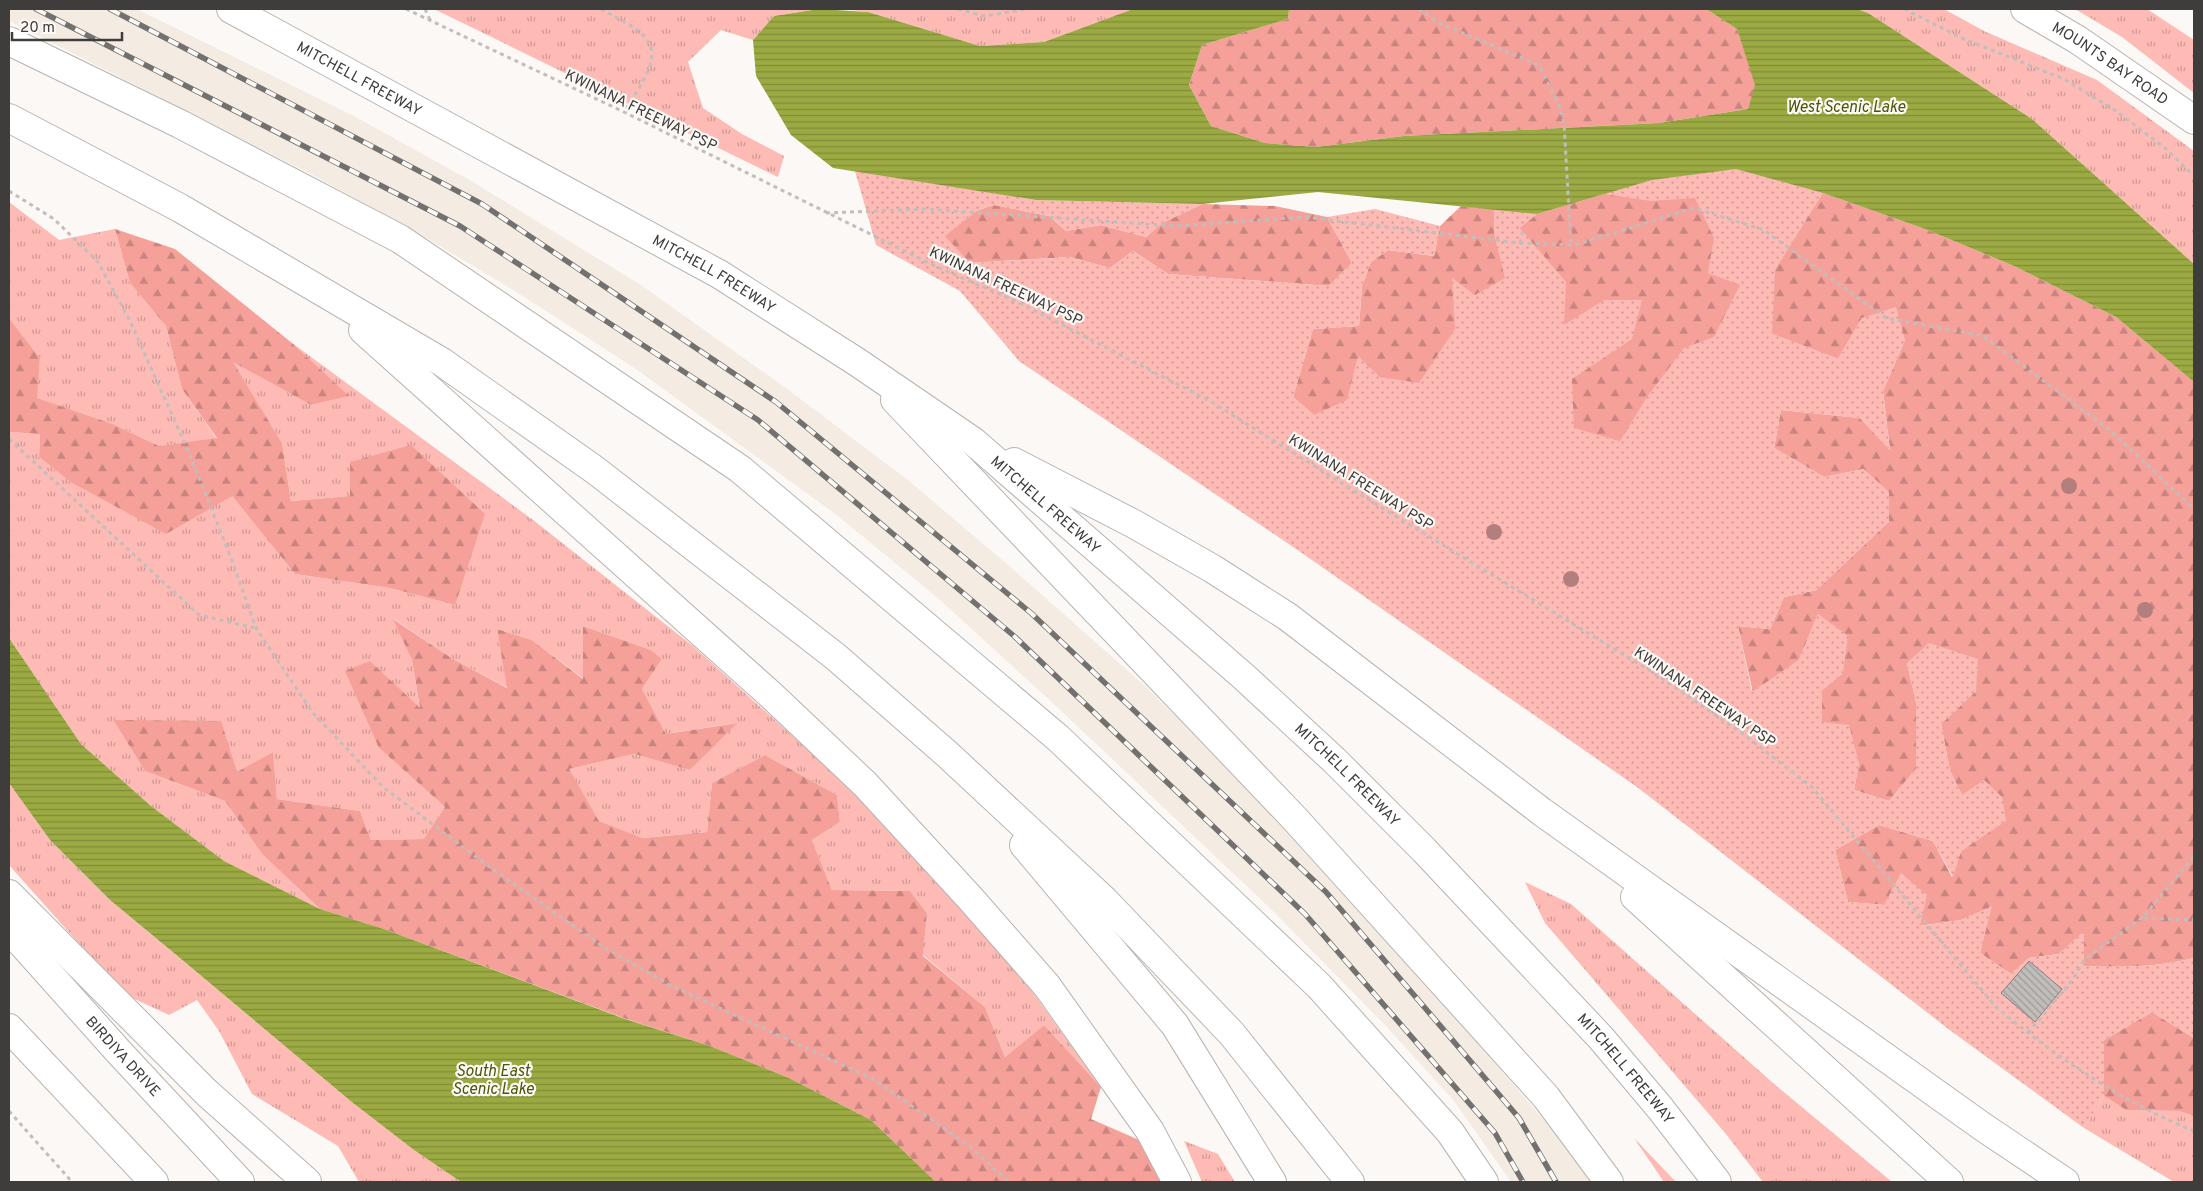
<svg xmlns="http://www.w3.org/2000/svg" width="2203" height="1191" font-family="Overpass,sans-serif">
	<style>
		.built { fill: #f4ece3 }
		.grass { fill: url(#grass-tufts) }
		.forest { fill: url(#forest-firs) }
		.park { fill: url(#park-dots) }
		.water { fill: url(#water-rules) }
		.building { fill: url(#building-back-hatch); stroke: #85817f }
		.lines { fill: none; stroke-linecap: round; stroke-linejoin: round }
		.primary-casing { stroke: #b7b4b1; stroke-width: 30 }
		.highway-casing { stroke: #b7b4b1; stroke-width: 30 }
		.path { stroke: #c1bebc; stroke-width: 3; stroke-dasharray: 4 4; stroke-linecap: butt }
		.primary { stroke: #fff; stroke-width: 28 }
		.highway { stroke: #fff; stroke-width: 28 }
		.rail-casing { stroke: #73716f; stroke-width: 5.5 }
		.rail { stroke: #fbf8f5; stroke-width: 4; stroke-dasharray: 11; stroke-linecap: butt }
		.tree { fill: #b37e7e }
		.labels { text-anchor: middle; stroke-width: 4.5; stroke-linejoin: round; paint-order: stroke }
		.street-label { font-size: 15px; fill: #3e3d3b; stroke: #fbf8f5 }
		.water-label { font-size: 16px; font-style: italic; fill: #4d5606; stroke: #fbf8f5 }
	</style>
	<defs>
		<pattern id="grass-tufts" width="24" height="20" patternUnits="userSpaceOnUse" patternTransform="scale(1.25)"><rect width="24" height="20" fill="#febab4"/><path d="M3 7l-1-3M5 7V3M7 7l1-3M15 17l-1-3M17 17v-4M19 17l1-3" fill="none" stroke="#cf9894"/></pattern>
		<pattern id="forest-firs" width="22" height="20" patternUnits="userSpaceOnUse" patternTransform="scale(1.25)"><rect width="22" height="20" fill="#f6a09a"/><path d="M5 1l3.5 6h-7zM16 11l3.5 6h-7z" fill="#c9847f"/></pattern>
		<pattern id="park-dots" width="8" height="8" patternUnits="userSpaceOnUse" patternTransform="scale(1.25)"><rect width="8" height="8" fill="#febab4"/><path d="M2 2h.1M6 6h.1" fill="none" stroke="#cf9894" stroke-width="1.8" stroke-linecap="round"/></pattern>
		<pattern id="water-rules" width="6" height="5" patternUnits="userSpaceOnUse" patternTransform="scale(1.25)"><rect width="6" height="5" fill="#9baa42"/><path d="M0 2.5h6" fill="none" stroke="#808c38"/></pattern>
		<pattern id="building-back-hatch" width="6" height="6" patternUnits="userSpaceOnUse" patternTransform="scale(1.25)"><rect width="6" height="6" fill="#c1bdbb"/><path d="M-1 5l2 2M0 0l6 6M5-1l2 2" fill="none" stroke="#9e9b99"/></pattern>
	</defs>
	<rect width="100%" height="100%" fill="#fbf8f5"/>
	<polygon class="built" points="9,9 137,9 352,115 473,182 641,285 790,391 909,481 1007,564 1144,685 1335,872 1330,879 1426,982 1560,1139 1592,1182 1511,1182 1454,1101 1385,1025 1274,912 1055,705 940,600 838,516 636,369 518,293 410,228 309,173 9,21"/>
	<g class="grass">
		<polygon points="434,9 819,9 774,16 753,40 721,30 688,62 703,108 742,134 784,156 778,177"/>
		<polygon points="841,9 1133,9 1044,42 980,46 868,12"/>
		<polygon points="1857,9 1944,9 1984,31 2097,80 2194,151 2194,264 2032,119 1868,13"/>
		<polygon points="2075,9 2147,9 2194,40 2194,93 2122,37"/>
		<polygon points="9,202 59,240 115,229 130,283 166,326 182,389 217,439 159,446 113,424 36,398 40,358 9,318"/>
		<polygon points="292,343 533,520 693,646 849,787 984,925 1101,1087 1044,1025 1005,1057 985,1007 923,955 927,913 910,891 832,890 812,840 840,822 837,795 765,755 712,783 707,832 643,838 599,821 568,769 634,754 690,770 735,723 666,734 642,689 662,659 651,650 583,626 584,679 532,640 497,629 508,688 453,659 394,619 412,660 420,709 370,661 379,748 445,807 425,839 371,840 360,811 277,799 273,752 237,773 113,720 145,771 225,801 262,854 320,909 224,861 151,806 81,744 9,638 9,432 40,434 39,457 69,481 232,496 295,574 390,588 455,605 350,496 291,501 282,443 232,361 311,405 348,396"/>
		<polygon points="9,783 50,840 110,900 353,1103 414,1150 461,1182 359,1182 338,1146 252,1094 219,1031 197,1000 169,1015 124,994 9,865"/>
		<polygon points="1525,882 1571,904 1773,1083 1892,1182 1763,1182 1726,1134 1545,923"/>
		<polygon points="2104,1096 2126,1110 2179,1111 2194,1116 2194,1182 2174,1182 2084,1128"/>
		<polygon points="1634,1138 1676,1182 1664,1182"/>
		<polygon points="1184,1141 1218,1154 1235,1182 1202,1182"/>
	</g>
	<g class="forest">
		<polygon points="1289,9 1706,9 1737,29 1756,85 1748,109 1659,123 1404,136 1316,147 1265,143 1211,126 1189,85 1202,45 1288,19"/>
		<path d="M1736,169L1823,193L1925,229L2014,266L2116,317L2194,382V958C2157,967 2121,968 2083,966L2084,932L2059,954L2029,958L2011,974L1980,953L1991,907L1961,920L1919,926L1884,905L1848,902L1835,850L1879,825L1933,841L1952,877L1961,851L2006,820L1962,795L1950,771L1941,724L1976,691L1907,663L1916,702V769L1889,801L1854,790L1859,763L1822,722V690L1843,673L1818,614L1799,660L1753,693L1738,626L1770,629L1784,597L1817,590L1864,469L1824,477L1774,448L1781,410L1860,418L1890,450L1883,391L1905,340L1862,318L1838,359L1772,334L1752,455L1314,415L1293,397L1313,329L1359,326L1362,286L1371,262L1388,250L1434,256L1440,226L1461,206L1537,214L1652,180Z"/>
		<polygon points="1202,204 1275,206 1327,217 1352,263 1329,286 1168,274 1133,251 1110,268 1069,257 969,263 944,236 976,211 994,205 1049,216 1066,231 1101,225 1146,237 1162,223"/>
		<polygon points="115,229 175,249 292,343 349,396 311,405 233,362 282,443 291,501 350,496 350,462 411,445 485,514 455,605 390,588 295,574 232,496 166,534 69,481 39,457 40,434 9,432 9,318 40,358 37,398 113,424 159,446 217,438 182,389 166,326 130,283"/>
		<polygon points="393,619 453,659 507,688 497,629 532,640 583,679 583,626 651,650 662,659 642,689 666,734 737,723 690,770 634,754 569,769 599,821 643,838 707,832 712,783 765,755 837,795 840,822 812,840 832,890 910,891 927,913 923,956 985,1007 1005,1057 1044,1025 1101,1087 1091,1119 1153,1146 1164,1182 936,1182 871,1120 789,1078 710,1046 626,1019 384,929 320,909 262,854 225,801 145,771 113,720 221,721 237,772 273,752 277,799 360,811 371,840 424,839 445,807 379,748 345,671 370,661 420,708 412,660"/>
		<polygon points="2152,1012 2194,1038 2194,1116 2179,1111 2126,1110 2104,1096 2104,1040"/>
	</g>
	<path class="park" d="M1736,169L1823,193L1775,270L1772,334L1838,359L1862,318L1896,307L1905,340L1883,391L1890,450L1860,418L1781,410L1774,448L1824,477L1864,469L1889,492V522L1817,590L1784,597L1770,629L1738,626L1752,692L1799,660L1818,614L1848,636L1843,673L1822,690V722L1849,725L1859,763L1854,790L1889,801L1916,769V702L1907,663L1929,643L1978,659L1976,691L1941,724L1950,771L1962,795L1984,780L2002,797L2006,821L1961,851L1953,877L1933,841L1879,825L1835,850L1848,902L1884,905L1901,873L1927,895L1920,926L1961,920L1992,906L1980,953L2011,974L2029,958L2059,954L2084,931V966C2122,968 2157,967 2194,958V1038L2152,1012L2104,1040V1096L2084,1128L1951,1031L1637,787L1299,551L1019,361L960,291L876,245L855,171L1036,200L1202,204L1162,223L1146,237L1101,225L1066,231L1049,216L994,205L976,211L945,236L970,263L1069,257L1110,268L1133,251L1168,274L1329,286L1352,263L1327,217L1375,209L1440,226L1434,256L1388,250L1371,262L1362,286L1359,326L1313,329L1293,397L1314,415L1347,400L1358,356L1380,377L1419,383L1455,329L1452,278L1475,295L1505,278L1494,234V209L1537,214L1520,228L1566,282L1564,325L1604,300H1642L1632,339L1572,379L1574,428L1620,441L1647,397L1684,348L1714,337L1740,285L1708,273L1714,238L1695,198L1651,201L1604,194L1652,180Z"/>
	<g class="water">
		<polygon points="819,9 868,12 980,46 1044,42 1133,9 1289,9 1288,19 1202,45 1189,85 1211,126 1265,143 1316,147 1404,136 1659,123 1748,109 1755,85 1737,29 1706,9 1857,9 1868,13 2032,119 2194,264 2194,382 2116,317 2014,266 1925,229 1823,193 1736,169 1652,180 1537,214 1318,192 1202,204 1036,200 833,168 791,135 756,76 753,40 774,16"/>
		<polygon points="9,638 81,744 151,806 224,861 320,909 384,929 625,1019 710,1046 789,1078 871,1120 936,1182 461,1182 414,1150 353,1103 175,954 110,900 50,840 9,783"/>
	</g>
	<polygon class="building" points="2029,961 2062,989 2035,1022 2001,993"/>
	<g class="lines">
		<defs>
			<g id="primary">
				<path id="s1" d="M2025,9L2078,40L2194,120"/>
			</g>
			<g id="highway">
				<path id="s2" d="M231,9L719,274L857,362L974,442L1243,676L1334,760L1424,850L1601,1038L1660,1108L1717,1182"/>
				<polyline points="9,41 180,124 400,239 740,469 1058,738 1319,986 1450,1132 1484,1182"/>
				<polyline points="9,118 180,208 442,362 595,470 836,657 947,754 1104,900 1232,1034 1350,1182"/>
				<polyline points="363,330 771,695 865,784 970,898 1047,986 1150,1131 1177,1182"/>
				<polyline points="895,400 1295,819 1546,1097 1609,1182"/>
				<polyline points="1014,462 1134,524 1213,569 1288,617 1542,812 1983,1127 2065,1182"/>
				<polyline points="1024,845 1175,1025 1272,1182"/>
				<polyline points="9,894 207,1093 307,1182"/>
				<polyline points="1635,897 1949,1182"/>
				<path id="s3" d="M9,929L118,1051L240,1182"/>
				<polyline points="9,1028 154,1182"/>
			</g>
		</defs>
		<use href="#primary" class="primary-casing"/>
		<use href="#highway" class="highway-casing"/>
		<g class="path">
			<path d="M406,9L624,112L935,266L1018,302L1210,401L1369,500L1657,675L1743,734L1812,787L1996,1007C2056,1057 2122,1102 2194,1131"/>
			<polyline points="425,9 430,20"/>
			<path d="M601,9C613,16 635,26 644,36C666,58 635,92 624,112"/>
			<polyline points="958,9 984,16 1027,9"/>
			<polyline points="1419,9 1439,23 1539,65 1560,107 1564,123 1571,245"/>
			<polyline points="1904,9 1964,39 2064,79 2116,111 2165,148 2194,176"/>
			<polyline points="9,191 54,219 98,262 130,321 190,455 233,563 256,628 312,712 383,787 491,868 602,946 670,985 873,1079 968,1145 1009,1182"/>
			<polyline points="826,213 925,209 1175,226 1304,217 1520,243 1575,245 1694,208 1764,230 1886,318 1983,336 2111,431 2194,509"/>
			<polyline points="1520,243 1523,229"/>
			<polyline points="9,439 199,615 255,628"/>
			<polyline points="2144,918 2194,920"/>
			<polyline points="2028,1033 2073,979 2084,960 2143,917 2194,856"/>
			<polyline points="9,1111 72,1182"/>
		</g>
		<use href="#primary" class="primary"/>
		<use href="#highway" class="highway"/>
		<defs>
			<g id="rail">
				<polyline points="36,9 460,226 758,420 1014,636 1305,914 1495,1133 1523,1182"/>
				<polyline points="110,9 482,204 776,402 1031,613 1326,892 1519,1118 1556,1182"/>
			</g>
		</defs>
		<use href="#rail" class="rail-casing"/>
		<use href="#rail" class="rail"/>
	</g>
	<g class="tree">
		<circle cx="2069" cy="486" r="8"/>
		<circle cx="1494" cy="532" r="8"/>
		<circle cx="1571" cy="579" r="8"/>
		<circle cx="2145" cy="610" r="8"/>
	</g>
	<g class="labels">
		<g class="street-label">
			<text dy="5" stroke="none"><textPath href="#s1" startOffset="101">MOUNTS BAY ROAD</textPath></text>
			<text dy="5" stroke="none"><textPath href="#s2" startOffset="146">MITCHELL FREEWAY</textPath></text>
			<text transform="translate(641 110) rotate(26)" y="5">KWINANA FREEWAY PSP</text>
			<text dy="5" stroke="none"><textPath href="#s2" startOffset="551">MITCHELL FREEWAY</textPath></text>
			<text transform="translate(1006 286) rotate(25)" y="5">KWINANA FREEWAY PSP</text>
			<text transform="translate(1361 482) rotate(32)" y="5">KWINANA FREEWAY PSP</text>
			<text dy="5" stroke="none"><textPath href="#s2" startOffset="956">MITCHELL FREEWAY</textPath></text>
			<text transform="translate(1705 697) rotate(34)" y="5">KWINANA FREEWAY PSP</text>
			<text dy="5" stroke="none"><textPath href="#s2" startOffset="1361">MITCHELL FREEWAY</textPath></text>
			<text dy="5" stroke="none"><textPath href="#s3" startOffset="171">BIRDIYA DRIVE</textPath></text>
			<text dy="5" stroke="none"><textPath href="#s2" startOffset="1766">MITCHELL FREEWAY</textPath></text>
		</g>
		<g class="water-label">
			<text x="1846" y="112">West Scenic Lake</text>
			<text x="493" y="1076">South East<tspan x="493" dy="18">Scenic Lake</tspan></text>
		</g>
	</g>
	<rect width="2203" height="1191" fill="none" stroke="#3e3d3b" stroke-width="20"/>
	<path d="M12 32v8h110v-8" fill="none" stroke="#3e3d3b" stroke-width="2.5"/>
	<text x="20" y="32" font-size="15" fill="#3e3d3b" stroke="#fbf8f5" stroke-width="4" paint-order="stroke">20 m</text>
</svg>
